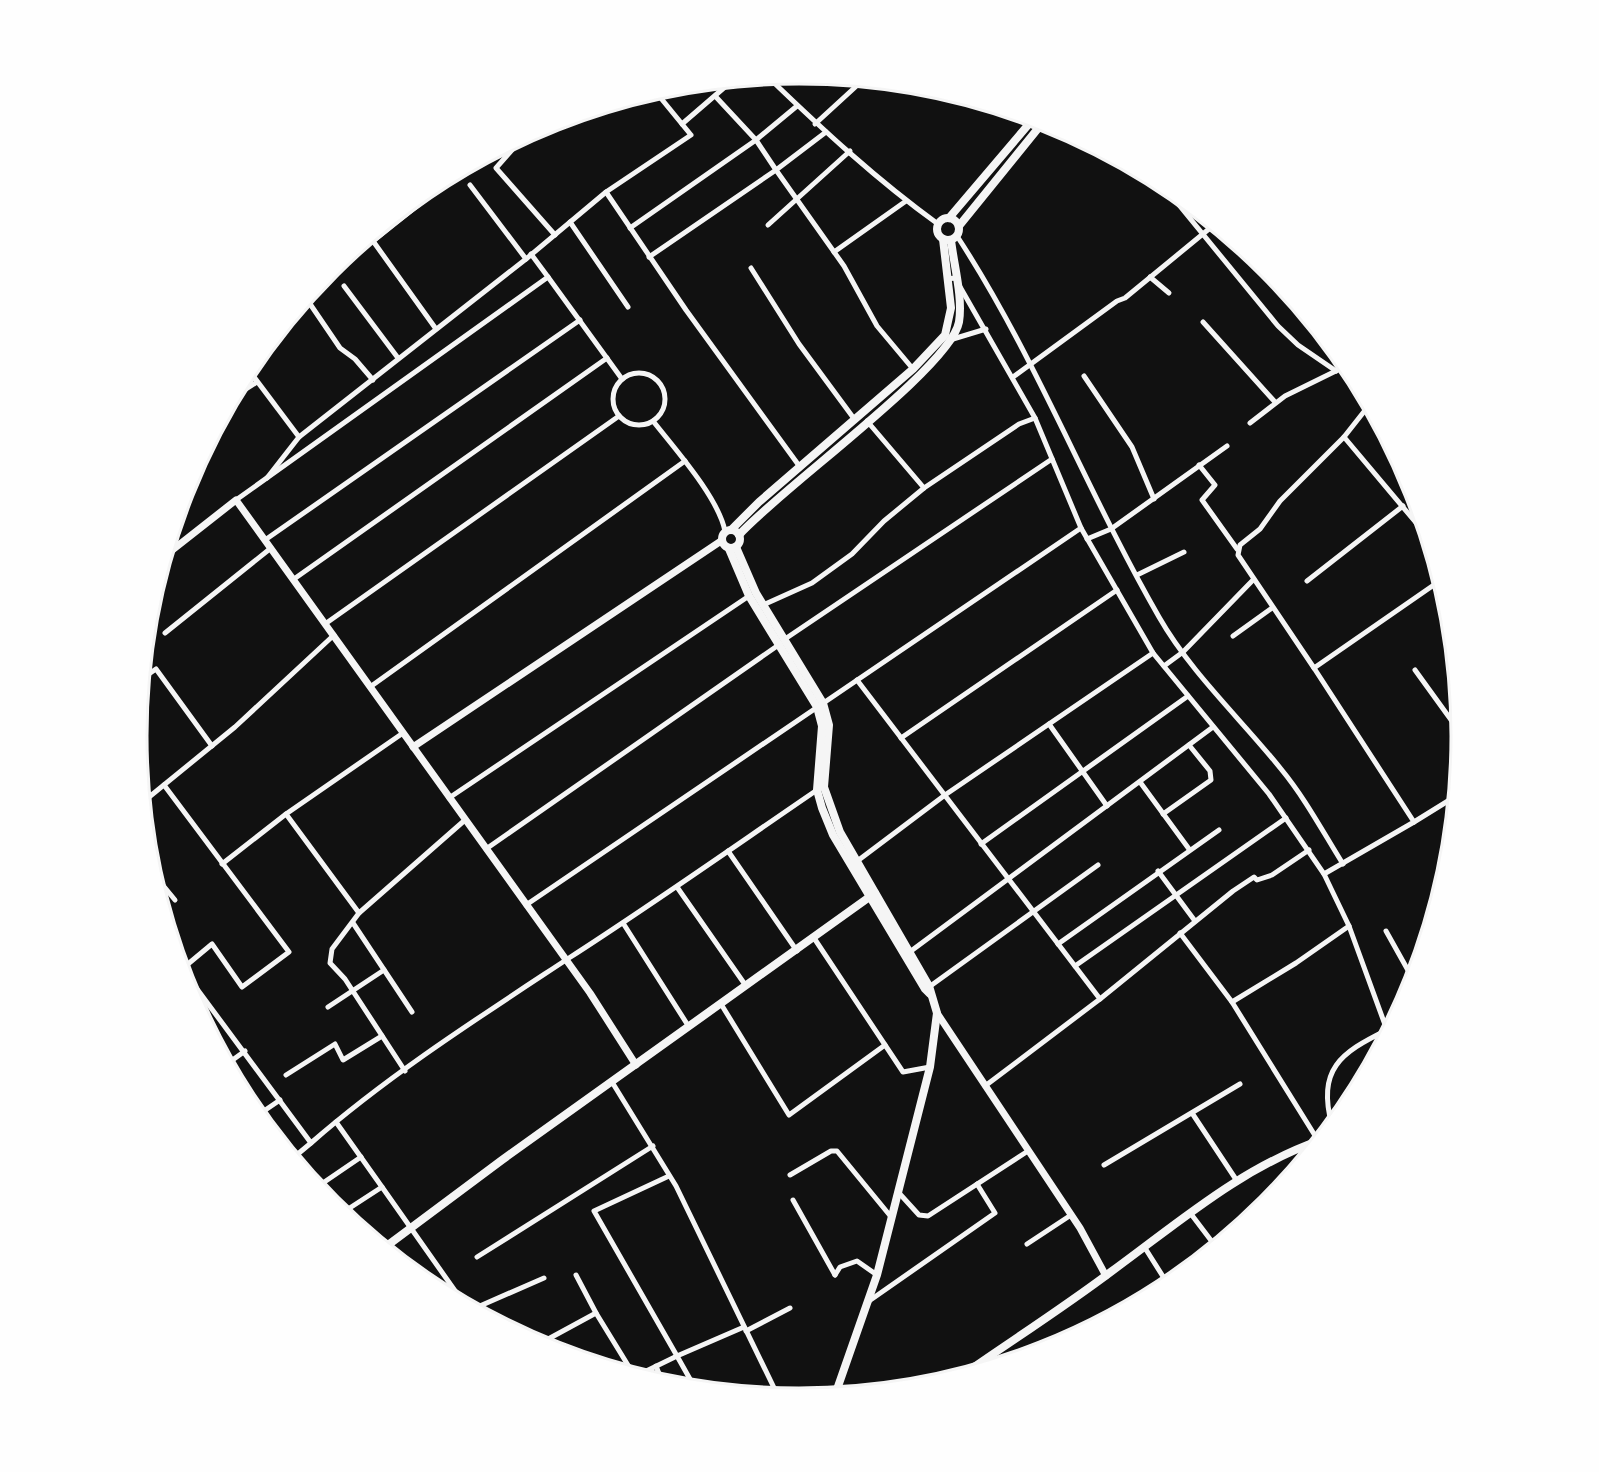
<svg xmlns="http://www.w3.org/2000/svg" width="1599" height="1472" font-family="Manrope,sans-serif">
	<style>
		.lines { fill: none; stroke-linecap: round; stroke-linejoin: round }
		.minor { stroke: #f5f5f5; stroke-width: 5 }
		.tertiary { stroke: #f5f5f5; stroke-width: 7 }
		.secondary { stroke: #f5f5f5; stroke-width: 8 }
		.rim { fill: none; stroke: #f5f5f5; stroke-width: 3 }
	</style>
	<rect width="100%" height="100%" fill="#111"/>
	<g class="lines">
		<g class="minor">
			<path d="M768,77C822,129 877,180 938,224"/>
			<polyline points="1019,114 1030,123"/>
			<polyline points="682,124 733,80"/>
			<polyline points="815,124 863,80"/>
			<polyline points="826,132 776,170 844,266 877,326 913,369"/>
			<polyline points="526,134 496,168 555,235"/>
			<polyline points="470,185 526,259"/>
			<polyline points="606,192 686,310 800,467"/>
			<polyline points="1179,205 1278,326 1298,345 1336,371"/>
			<polyline points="570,222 628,307"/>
			<polyline points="768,225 850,151"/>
			<polyline points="630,228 756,140 797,106"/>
			<path d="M957,236C1036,357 1087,492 1159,617C1191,673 1241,719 1281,769C1305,798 1323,832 1343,864"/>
			<polyline points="834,252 906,201"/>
			<polyline points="531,254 548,277"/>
			<polyline points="649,257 776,170 756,140 716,97"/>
			<polyline points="751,268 799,344 855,420"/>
			<polyline points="1150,277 1169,293"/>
			<polyline points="947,279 955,278 1035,418 1081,528 1153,653 1269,794 1324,874 1349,926 1388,1033"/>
			<polyline points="344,286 398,358"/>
			<polyline points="306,298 340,348 355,359 373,380"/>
			<polyline points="1203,322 1275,402"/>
			<polyline points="436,329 373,241 467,166"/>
			<polyline points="953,339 986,329"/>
			<polyline points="248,369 299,437"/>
			<circle cx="639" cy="399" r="26"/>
			<polyline points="1084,376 1132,447 1154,499"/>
			<polyline points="1013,377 1117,301 1125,298 1215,224"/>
			<polyline points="232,398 257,382"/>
			<polyline points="1370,404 1344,437 1280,501 1260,529 1240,545 1238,555 1314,668 1441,580"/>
			<path d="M653,421C675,449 718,497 725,531"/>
			<polyline points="867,421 924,488"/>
			<polyline points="1250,423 1285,396 1348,365"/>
			<polyline points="1344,437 1423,531 1426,529"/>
			<polyline points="1199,465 1215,485 1202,500 1237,549"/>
			<polyline points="267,478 299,437 526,259 606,192 691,135 655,91"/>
			<polyline points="236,500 548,277 622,379"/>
			<polyline points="1087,539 1111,529 1227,446"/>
			<polyline points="265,540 580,320"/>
			<polyline points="1137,575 1184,552"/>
			<polyline points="294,579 607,358"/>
			<polyline points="1307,581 1403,506"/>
			<polyline points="763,605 812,583 852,554 884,521 924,488 1019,424 1035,418"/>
			<polyline points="325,624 619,416"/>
			<polyline points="165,633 271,548"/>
			<polyline points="1233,636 1272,608"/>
			<polyline points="785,639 1052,459"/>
			<polyline points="1164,666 1183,652 1253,580"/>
			<polyline points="1314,668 1414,822 1324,874"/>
			<polyline points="1415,670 1462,735"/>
			<polyline points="143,678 156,669 212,746"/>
			<polyline points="857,680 1100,999 985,1086"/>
			<polyline points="370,687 685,461"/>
			<polyline points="1049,724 1107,806"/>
			<polyline points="403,733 286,814 359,913 465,820"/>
			<polyline points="901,738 1117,590"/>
			<polyline points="1140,782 1189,849"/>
			<polyline points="164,785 289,952 242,987 212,944 182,969"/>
			<polyline points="449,798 749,596"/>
			<polyline points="143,802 235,727 334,635"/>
			<polyline points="1163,814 1211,780 1210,771 1189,745"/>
			<polyline points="1414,822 1456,796"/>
			<polyline points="981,844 1188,696"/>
			<polyline points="486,849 780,644"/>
			<polyline points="728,851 797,951"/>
			<polyline points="856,862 945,795 1153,653"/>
			<polyline points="222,864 286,814"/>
			<polyline points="1158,871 1195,921"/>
			<polyline points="152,872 175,900"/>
			<polyline points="677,887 746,986"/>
			<polyline points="526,905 1081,528"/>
			<polyline points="359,913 332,949 330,963 345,979 405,1071"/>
			<polyline points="353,923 412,1012"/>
			<polyline points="623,923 689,1027"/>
			<polyline points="1386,931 1414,981"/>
			<polyline points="1180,933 1232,1002 1319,1142"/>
			<polyline points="814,938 903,1072 930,1067"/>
			<polyline points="1058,944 1219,830"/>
			<polyline points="911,951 1213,727"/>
			<path d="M180,966L311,1143C390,1074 481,1016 569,958C653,904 735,846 817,790"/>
			<polyline points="1075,966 1286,818"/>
			<polyline points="929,987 1098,865"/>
			<polyline points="1100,999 1233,891 1254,877 1257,880 1272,875 1309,850"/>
			<polyline points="1232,1002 1296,963 1349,926"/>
			<polyline points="721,1004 789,1115 885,1045"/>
			<polyline points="328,1007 384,970"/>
			<polyline points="227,1064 245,1051"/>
			<polyline points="286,1075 335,1044 343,1060 382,1036"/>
			<polyline points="612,1082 676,1186 778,1396"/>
			<polyline points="1192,1113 1237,1181"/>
			<polyline points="258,1115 280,1100"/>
			<polyline points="336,1122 382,1187"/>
			<path d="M1332,1126C1317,1069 1340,1053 1387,1030"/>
			<polyline points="293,1158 311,1143"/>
			<polyline points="1104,1165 1240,1084"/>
			<polyline points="790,1175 831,1151 837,1151 892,1218"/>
			<polyline points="317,1187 361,1157"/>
			<polyline points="899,1193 919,1215 928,1216 1028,1151"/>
			<polyline points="793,1200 835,1275"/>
			<polyline points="342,1213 382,1187 465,1305"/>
			<polyline points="1191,1214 1216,1247"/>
			<polyline points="1027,1244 1071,1215"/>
			<polyline points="1145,1248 1169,1286"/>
			<polyline points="477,1257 653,1146"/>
			<polyline points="576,1275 596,1313"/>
			<polyline points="835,1275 840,1267 857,1261 877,1275"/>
			<polyline points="869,1301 995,1213 977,1184"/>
			<polyline points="473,1309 544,1278"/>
			<polyline points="746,1331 790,1308"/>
			<polyline points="539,1344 596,1313 634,1375"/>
			<polyline points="656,1366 663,1384"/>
			<polyline points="636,1376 677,1356 594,1211 669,1176"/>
			<polyline points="695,1388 677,1356 744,1327"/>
		</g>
		<g class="tertiary">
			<polyline points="166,555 236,500 590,993 636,1065"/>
			<polyline points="413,747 721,541"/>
			<polyline points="937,1013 1080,1228 1106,1276"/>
		</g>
		<g class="secondary">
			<circle cx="948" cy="229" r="11"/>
			<polyline points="949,218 1034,118"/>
			<polyline points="959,226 1044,121"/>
			<polyline points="732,529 759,502 913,369 945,335 951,308 943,239"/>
			<circle cx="731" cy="539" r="9"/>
			<path d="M739,535C779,490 951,367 959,322C963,297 954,266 951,240"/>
			<polyline points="736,547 756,593 823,703 829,725 824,787 840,832 929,986 937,1013 930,1067 877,1275 835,1395"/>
			<polyline points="729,549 749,596 817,707 822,726 817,790 822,808 833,835 925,989 930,994"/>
			<polyline points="384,1248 502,1160 875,893"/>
			<path d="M961,1376C1011,1341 1063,1308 1112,1271C1178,1223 1242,1167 1321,1140"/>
		</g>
	</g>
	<path d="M0 0H1599V1472H0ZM147 736a652 652 0 1 1 1304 0a652 652 0 1 1-1304 0Z" fill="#fefefe" fill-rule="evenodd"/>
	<path class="rim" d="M147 736a652 652 0 1 1 1304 0a652 652 0 1 1-1304 0Z"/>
</svg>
